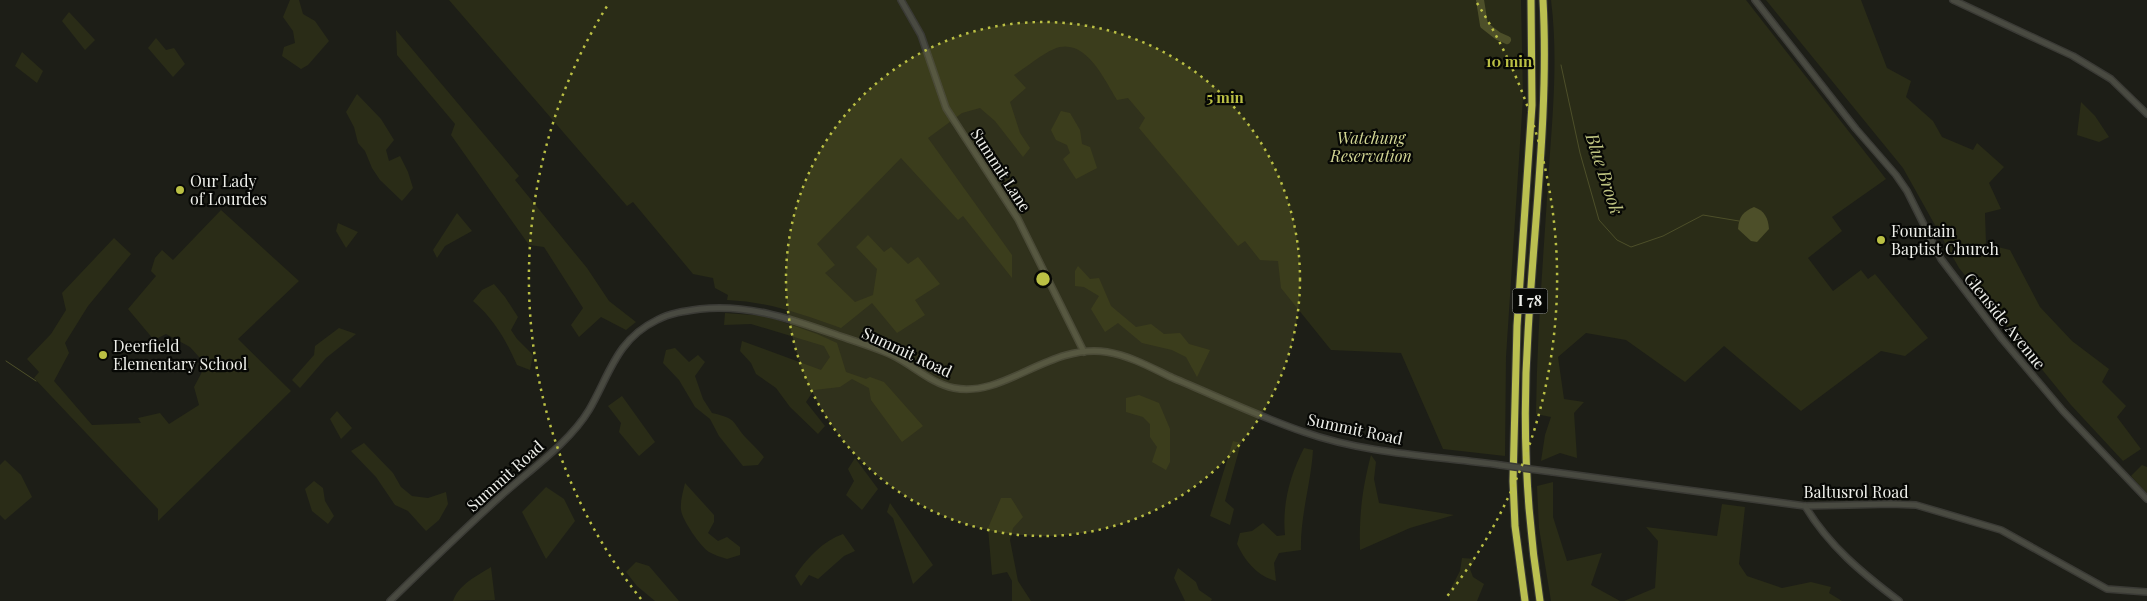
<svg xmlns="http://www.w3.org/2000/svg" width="2147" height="601" font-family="'Playfair Display',serif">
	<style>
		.green { fill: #2a2c17 }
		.water { fill: #4d4f29 }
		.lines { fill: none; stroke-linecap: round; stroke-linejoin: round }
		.stream { stroke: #4d4f29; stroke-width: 1 }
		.river { stroke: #4d4f29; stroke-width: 8 }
		.secondary-casing { stroke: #3b3b36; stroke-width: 8 }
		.highway-casing { stroke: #3b3b36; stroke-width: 9 }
		.secondary { stroke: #494a41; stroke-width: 5 }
		.highway { stroke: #babf50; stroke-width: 7 }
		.secondary-bridge-casing { stroke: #3b3b36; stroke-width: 8; stroke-linecap: butt }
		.secondary-bridge { stroke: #494a41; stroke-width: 5 }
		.ring { fill: none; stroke: #bbc044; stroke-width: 2.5; stroke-dasharray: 2.5 5 }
		.poi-dot { fill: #bbc044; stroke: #070805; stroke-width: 2 }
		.labels { text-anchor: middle; stroke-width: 4.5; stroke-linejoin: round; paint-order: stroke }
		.shield { fill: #070805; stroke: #a9aaa5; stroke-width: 1 }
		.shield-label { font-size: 15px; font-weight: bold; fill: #eeefea }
		.park-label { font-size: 16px; font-style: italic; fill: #d3d794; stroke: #070805 }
		.street-label { font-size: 16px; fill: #eeefea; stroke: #070805 }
		.poi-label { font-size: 16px; fill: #eeefea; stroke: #070805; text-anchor: start }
		.water-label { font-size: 18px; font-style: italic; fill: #bfc481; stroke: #070805 }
		.centre { fill: #bbc044; stroke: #070805; stroke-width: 2.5 }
		.ring-label { font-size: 15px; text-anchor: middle; font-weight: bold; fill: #bbc044; stroke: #070805; stroke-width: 4.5; stroke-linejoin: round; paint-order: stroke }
	</style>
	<rect width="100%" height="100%" fill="#1d1e17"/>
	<g class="green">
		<polygon points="290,0 299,0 303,14 315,21 329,41 308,65 301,69 282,56 284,47 295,43 293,31 283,17"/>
		<path d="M449,0H1521L1523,98L1506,357L1505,456L1443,449L1401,353L1331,350L1281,288L1278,261L1260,260L1245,241L1238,246L1139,128L1145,118L1128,98L1117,100C1104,79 1085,36 1054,49C1040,55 1027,67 1014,75L1026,88L1010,102L1020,133L1030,148L1023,157L995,121L980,108L962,113L928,138L1012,255V278L963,216L958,220L901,158L817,244L835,265L825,273L855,302L873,295L877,269L856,247L868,235L884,252L891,247L908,264L918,257L940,284L915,300L925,315L897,333L872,303L841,328C801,314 770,302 727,300L728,295L715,288L713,278L693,274L633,202L627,206Z"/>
		<path d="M1551,0H1746L1886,179L1832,217L1842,231L1808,258L1833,291L1861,270L1868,279L1875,274L1928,338L1905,356L1881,351L1801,411L1724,346L1685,382L1626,340L1586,333L1558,357L1564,399L1584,402L1574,413L1577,458L1560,453L1541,461L1545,435L1551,417L1536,414C1537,331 1544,249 1549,167C1553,112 1558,55 1551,0Z"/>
		<polygon points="1766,0 1861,0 1887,68 1911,81 1906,97 1933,121 1942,137 1973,150 1977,143 2004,167 1989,183 2001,209 1985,213 1986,244 2010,250 2040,307 2072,341 2109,369 2102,382 2126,406 2117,417 2141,449 2123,461 2071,405 1959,268 1903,168"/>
		<polygon points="69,12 95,40 85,50 62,21"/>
		<polygon points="396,30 519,176 515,180 587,268 609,301 636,322 626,330 601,317 579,337 571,325 583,308 544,247 529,245 451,135 455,124 397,55"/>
		<polygon points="156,38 166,50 174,48 185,64 173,77 148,48"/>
		<polygon points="22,52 43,71 37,83 15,66"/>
		<polygon points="357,94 381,119 394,140 386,150 389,161 400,156 408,172 413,188 402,201 380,180 372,168 365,151 358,143 354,127 346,112"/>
		<polygon points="2081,102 2095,116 2109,137 2099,142 2077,135"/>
		<polygon points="1061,111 1070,113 1080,130 1082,144 1090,147 1097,168 1076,179 1063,159 1070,153 1067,145 1056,140 1051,130"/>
		<polygon points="221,210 299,281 238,339 291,391 158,521 158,509 34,378 39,372 27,359 51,334 66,310 62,293 114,238 131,254 88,306 65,343 69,353 54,381 92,425 141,423 138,418 160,413 169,424 199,405 194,387 202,372 208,367 190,347 166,334 154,340 128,309 156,276 151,271 155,258 162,250 173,260"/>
		<polygon points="457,213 472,231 445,246 437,258 433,250"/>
		<polygon points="338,223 358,232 346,248 336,231"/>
		<polygon points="1078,266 1090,279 1099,278 1111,306 1136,327 1151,324 1164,334 1180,333 1189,344 1210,350 1197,377 1186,357 1172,350 1142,343 1118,323 1105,332 1091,309 1099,296 1084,287 1075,286 1075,271"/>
		<path d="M494,284L505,297L518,317L511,330L517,339L533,355L530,370L517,365C506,340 494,319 473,301L482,290Z"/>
		<polygon points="725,313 766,316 817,334 837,343 846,372 866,379 870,377 884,382 923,426 902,442 871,400 869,388 852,379 840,387 814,390 806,402 825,426 818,434 790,407 776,388 756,374 751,363 740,351 742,341 821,370 830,357 824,346 751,324 724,325"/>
		<polygon points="339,328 356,334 326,358 300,388 292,380 314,355 315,346"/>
		<path d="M675,348L689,362L698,355L705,362L695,376L703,399L712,413C739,419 731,422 747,439C753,445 759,451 764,457L758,465L743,466L719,436L710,419L695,407L679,380L663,363L666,350Z"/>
		<polygon points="1139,395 1159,403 1170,429 1170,462 1166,470 1152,462 1157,447 1150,437 1150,424 1143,417 1126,412 1126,398"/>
		<polygon points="622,396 655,442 639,456 619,432 621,423 608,406"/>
		<polygon points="337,411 352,428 341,439 330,419"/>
		<polygon points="1233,441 1241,443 1225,501 1234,509 1230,525 1210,516"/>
		<polygon points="364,443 393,473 401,487 412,496 428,498 446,492 448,504 439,520 426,531 408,511 395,505 376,477 351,451"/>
		<path d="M1304,448L1313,450C1311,484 1300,516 1301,550L1279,553L1274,563L1276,581C1257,576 1245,561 1237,544L1240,533L1252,531L1263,523L1277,536L1285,535C1282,504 1290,475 1304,448Z"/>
		<path d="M1371,455L1376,462L1374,479L1379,503L1454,515L1410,528L1360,550C1359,516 1362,489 1371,455Z"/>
		<polygon points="855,458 878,489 862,510 846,495 854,481 848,469"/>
		<polygon points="5,460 21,475 32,497 5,520 0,515 0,465"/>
		<polygon points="2142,465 2147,467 2147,494 2131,476"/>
		<polygon points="314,481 323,488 325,501 334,516 328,524 312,511 305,489"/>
		<polygon points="1553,482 1553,517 1567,561 1602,553 1591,585 1620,601 1551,601 1539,528 1537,486"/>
		<path d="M685,483L714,515V522L708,533L718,541L727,537L740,547V555L727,559C721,557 714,555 709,552C701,547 682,520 681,510C680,501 683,492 685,483Z"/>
		<polygon points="546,487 564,499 575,521 546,559 522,512"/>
		<polygon points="1001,498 1011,498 1023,517 1013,528 1010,540 1018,581 1031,601 1012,601 1012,581 1007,572 992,575 988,528"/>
		<polygon points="890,503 933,565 913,584 893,518 887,512"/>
		<polygon points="1722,504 1745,507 1739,564 1747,576 1782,588 1811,582 1831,587 1829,593 1842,601 1624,601 1655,588 1658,541 1646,527 1717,536"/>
		<path d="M843,534L855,551L844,556L818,579L809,575L801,586L795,576C807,558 823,541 843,534Z"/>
		<polygon points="1462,558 1475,559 1470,569 1473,577 1484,584 1477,601 1450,601 1449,592 1460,571"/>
		<polygon points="636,562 649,566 679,601 655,601 637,586 626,572"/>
		<path d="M491,567L495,600L453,601C459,584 477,576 491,567Z"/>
		<polygon points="1178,568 1196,582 1199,590 1212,599 1211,601 1185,601 1174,578"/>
	</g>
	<path class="water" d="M1754,207C1765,211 1768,218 1769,229L1757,242L1751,241L1738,229C1739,216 1743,212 1754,207Z"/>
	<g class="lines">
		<g class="stream">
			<polyline points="1561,65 1580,153 1599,220 1617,240 1631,247 1663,236 1703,215 1739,221"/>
			<polyline points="6,361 36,381"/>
		</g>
		<polyline class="river" points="1480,0 1484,25 1498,36 1507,40"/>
		<defs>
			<g id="secondary">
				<polyline points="901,0 921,35 946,108 1018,219 1084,352"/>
				<polyline points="1755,0 1856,129 1896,175 1907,191 1941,259 2002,339 2063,411 2147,499"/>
				<polyline points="1953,0 2073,56 2111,79 2147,114"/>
				<polyline points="1553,472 1805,506 1891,504 1916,505 2001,530 2107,589 2147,592"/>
				<path d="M1805,506C1829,546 1862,573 1899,601"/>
				<path d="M390,601C427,565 464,529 502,495C530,470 570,442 589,410C610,374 616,340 657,320C670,313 685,311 700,309C747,304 788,318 831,333C851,340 872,346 892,355C913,365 930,383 954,388C1005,398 1049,343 1107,352C1131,356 1152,368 1173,378C1216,396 1260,417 1304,432C1366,454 1435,456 1500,465"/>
			</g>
			<g id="highway">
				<polyline points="1525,601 1515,526 1513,481 1517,326 1532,105 1531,0"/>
				<path d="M1540,601C1526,512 1522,423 1528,333C1534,222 1549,111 1543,0"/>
			</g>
		</defs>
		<use href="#secondary" class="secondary-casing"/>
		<use href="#highway" class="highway-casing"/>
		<use href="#secondary" class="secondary"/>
		<use href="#highway" class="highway"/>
		<defs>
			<polyline id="secondary-bridge" points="1500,465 1553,472"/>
		</defs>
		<use href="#secondary-bridge" class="secondary-bridge-casing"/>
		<use href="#secondary-bridge" class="secondary-bridge"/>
	</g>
	<circle cx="1043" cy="279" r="257" fill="#bbc044" fill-opacity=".12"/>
	<g class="ring">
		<circle cx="1043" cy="279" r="257"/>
		<path d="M641 599A514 514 0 0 1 609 3M1477 3A514 514 0 0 1 1445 599"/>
	</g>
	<g class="poi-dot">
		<circle cx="180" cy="190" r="5"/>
		<circle cx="1881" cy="240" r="5"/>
		<circle cx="103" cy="355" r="5"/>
	</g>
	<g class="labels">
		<rect class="shield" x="1512.5" y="288.5" width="35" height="25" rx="4"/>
		<g class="shield-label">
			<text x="1530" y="306">I 78</text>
		</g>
		<g class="park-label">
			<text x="1371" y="144">Watchung<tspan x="1371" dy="18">Reservation</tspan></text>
		</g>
		<g class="street-label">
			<text transform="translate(1001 170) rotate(57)" y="6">Summit Lane</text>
			<text transform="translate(2005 321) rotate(51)" y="6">Glenside Avenue</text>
			<text transform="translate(907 352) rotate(25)" y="6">Summit Road</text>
			<text transform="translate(1355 429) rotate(12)" y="6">Summit Road</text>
			<text transform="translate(505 476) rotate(-42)" y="6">Summit Road</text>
			<text x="1856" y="498">Baltusrol Road</text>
		</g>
		<g class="poi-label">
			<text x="190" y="187">Our Lady<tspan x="190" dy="18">of Lourdes</tspan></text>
			<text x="1891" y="237">Fountain<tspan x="1891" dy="18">Baptist Church</tspan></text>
			<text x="113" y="352">Deerfield<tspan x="113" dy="18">Elementary School</tspan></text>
		</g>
		<g class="water-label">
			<text transform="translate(1604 174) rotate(72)" y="6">Blue Brook</text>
		</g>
	</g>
	<circle cx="1043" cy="279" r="8" class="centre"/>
	<g class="ring-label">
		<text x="1509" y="67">10 min</text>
		<text x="1225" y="103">5 min</text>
	</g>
</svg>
